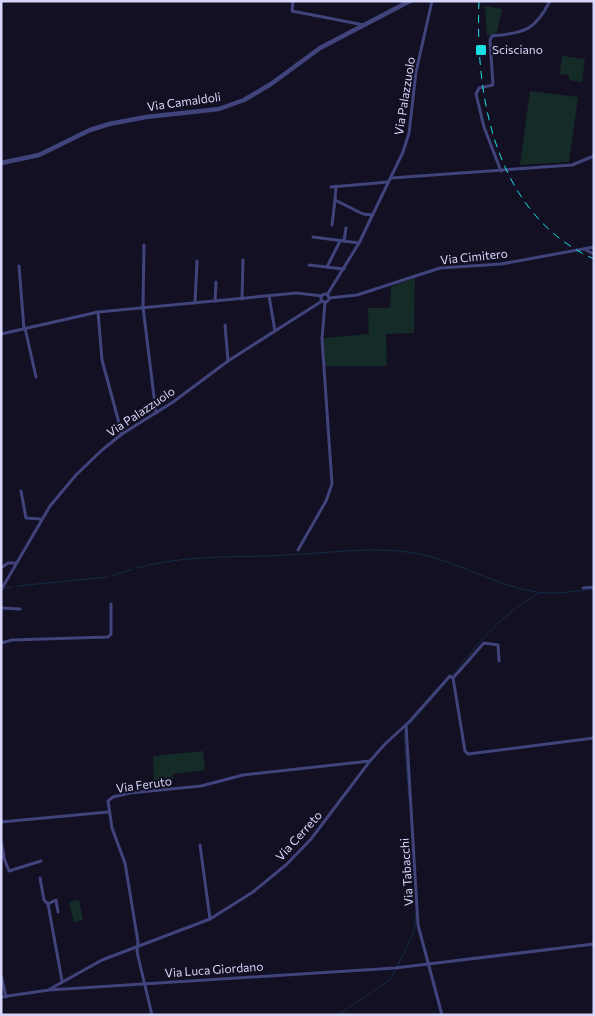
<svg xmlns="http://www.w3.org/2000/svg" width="595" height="1016" font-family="Commissioner,sans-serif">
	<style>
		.green { fill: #142b28 }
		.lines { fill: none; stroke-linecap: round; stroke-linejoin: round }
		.stream { stroke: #152c47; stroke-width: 1 }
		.minor { stroke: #40437c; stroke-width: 3 }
		.tertiary { stroke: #40437c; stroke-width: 4.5 }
		.rail { stroke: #18e0e4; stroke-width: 1; stroke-dasharray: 8 6; stroke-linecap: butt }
		.poi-dot { fill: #18e0e4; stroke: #121022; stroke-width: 2 }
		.labels { text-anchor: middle; stroke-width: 4; stroke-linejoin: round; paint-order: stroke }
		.poi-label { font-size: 12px; fill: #d7d6fb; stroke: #121022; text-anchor: start }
		.street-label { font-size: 12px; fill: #d7d6fb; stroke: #121022 }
	</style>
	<rect width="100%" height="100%" fill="#121022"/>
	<g class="green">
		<polygon points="485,6 502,9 497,33 487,36"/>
		<polygon points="562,56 585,59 582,82 569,80 569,75 560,74"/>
		<polygon points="530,91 578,97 569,162 520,165"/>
		<polygon points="415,278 414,333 386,334 387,366 325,366 323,338 369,334 368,308 390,308 391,287"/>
		<polygon points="203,751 205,770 173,774 172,787 154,789 153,756"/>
		<polygon points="79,900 83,920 74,922 69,902"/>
	</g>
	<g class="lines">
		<g class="stream">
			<path d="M137,568C189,554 236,558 288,555C329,553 373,546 414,553C457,560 494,586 537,592C555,595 576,591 594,589"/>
			<polyline points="111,576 133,569"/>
			<polyline points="18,586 107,577"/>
			<polyline points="5,588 11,587"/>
			<path d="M453,675C477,644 504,611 540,593"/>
			<polyline points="410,724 450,678"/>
			<polyline points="404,733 409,798"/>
			<polyline points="338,1015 391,979 414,932 416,914"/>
		</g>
		<g class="minor">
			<polyline points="293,1 292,11 364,25"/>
			<path d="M501,171L484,127L476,94L479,88L493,85L490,40L492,36C525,32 534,32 550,1"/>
			<polyline points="391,178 572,165 594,156"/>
			<polyline points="336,186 335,200 363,214 372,215"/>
			<polyline points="331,187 388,182"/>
			<polyline points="332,225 335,200"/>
			<polyline points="313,237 359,243"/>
			<polyline points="344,241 346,228"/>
			<polyline points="144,245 143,307 156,413"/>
			<polyline points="586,250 594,254"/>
			<polyline points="309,265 344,269"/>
			<polyline points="19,266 24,329"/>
			<polyline points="327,267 340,241"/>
			<circle cx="325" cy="298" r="4"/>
			<polyline points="327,295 359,243 403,152 409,133 416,72 432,1"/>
			<polyline points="269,296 275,331"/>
			<polyline points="329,298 357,295 440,268 501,264 594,247"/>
			<polyline points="242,299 243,260"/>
			<polyline points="215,301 216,282"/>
			<polyline points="195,303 197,261"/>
			<polyline points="98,312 102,360 122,434"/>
			<polyline points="225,325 228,361"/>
			<polyline points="25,328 36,377"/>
			<polyline points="1,334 98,312 297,293 322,296"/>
			<polyline points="21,491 26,518 40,519"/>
			<polyline points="298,550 326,501 332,484 322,339 325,302"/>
			<polyline points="1,568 8,563 16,563"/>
			<polyline points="583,588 594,587"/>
			<polyline points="1,590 50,506 76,475 102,450 122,434 173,402 228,361 322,301"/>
			<polyline points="1,608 20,609"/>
			<polyline points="1,643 12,640 108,637 111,634 111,604"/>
			<polyline points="453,678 465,751 468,754 594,738"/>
			<polyline points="453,678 484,643 498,645 499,661"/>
			<polyline points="406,725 418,925 442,1015"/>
			<polyline points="1,822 108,812"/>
			<polyline points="1,841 4,856 1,859"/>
			<polyline points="200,845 210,919"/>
			<polyline points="4,858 9,871 41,861"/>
			<polyline points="40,878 44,900 48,904 62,981"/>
			<polyline points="48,904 56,900 58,912"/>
			<polyline points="1,975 6,997"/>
			<polyline points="50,989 102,960 210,919 253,892 287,864 311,839 370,761 385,744 409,722 450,676 453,678"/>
			<polyline points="1,997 49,990 395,968 594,944"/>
			<polyline points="152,1015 137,952 138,942 125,863 112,828 108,801 113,797 130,793 201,786 243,775 370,761"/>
		</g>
		<polyline class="tertiary" points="1,163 39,155 90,130 109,124 146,117 219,109 244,100 271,84 320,48 410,1"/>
		<path class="rail" d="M479,1C475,99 496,215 594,259"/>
	</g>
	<rect class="poi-dot" x="475" y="44" width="12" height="12" rx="2.5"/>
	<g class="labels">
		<g class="poi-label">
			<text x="492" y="54">Scisciano</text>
		</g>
		<g class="street-label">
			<text transform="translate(405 96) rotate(-81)" y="4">Via Palazzuolo</text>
			<text transform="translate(184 102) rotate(-8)" y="4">Via Camaldoli</text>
			<text transform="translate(474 257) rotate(-6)" y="4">Via Cimitero</text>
			<text transform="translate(141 412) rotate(-34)" y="4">Via Palazzuolo</text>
			<text transform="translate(144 785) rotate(-8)" y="4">Via Feruto</text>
			<text transform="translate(299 836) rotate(-48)" y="4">Via Cerreto</text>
			<text transform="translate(407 872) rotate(-94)" y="4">Via Tabacchi</text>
			<text transform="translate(214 970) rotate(-4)" y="4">Via Luca Giordano</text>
		</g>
	</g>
	<rect width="595" height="1016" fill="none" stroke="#d7d6fb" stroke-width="5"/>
</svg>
